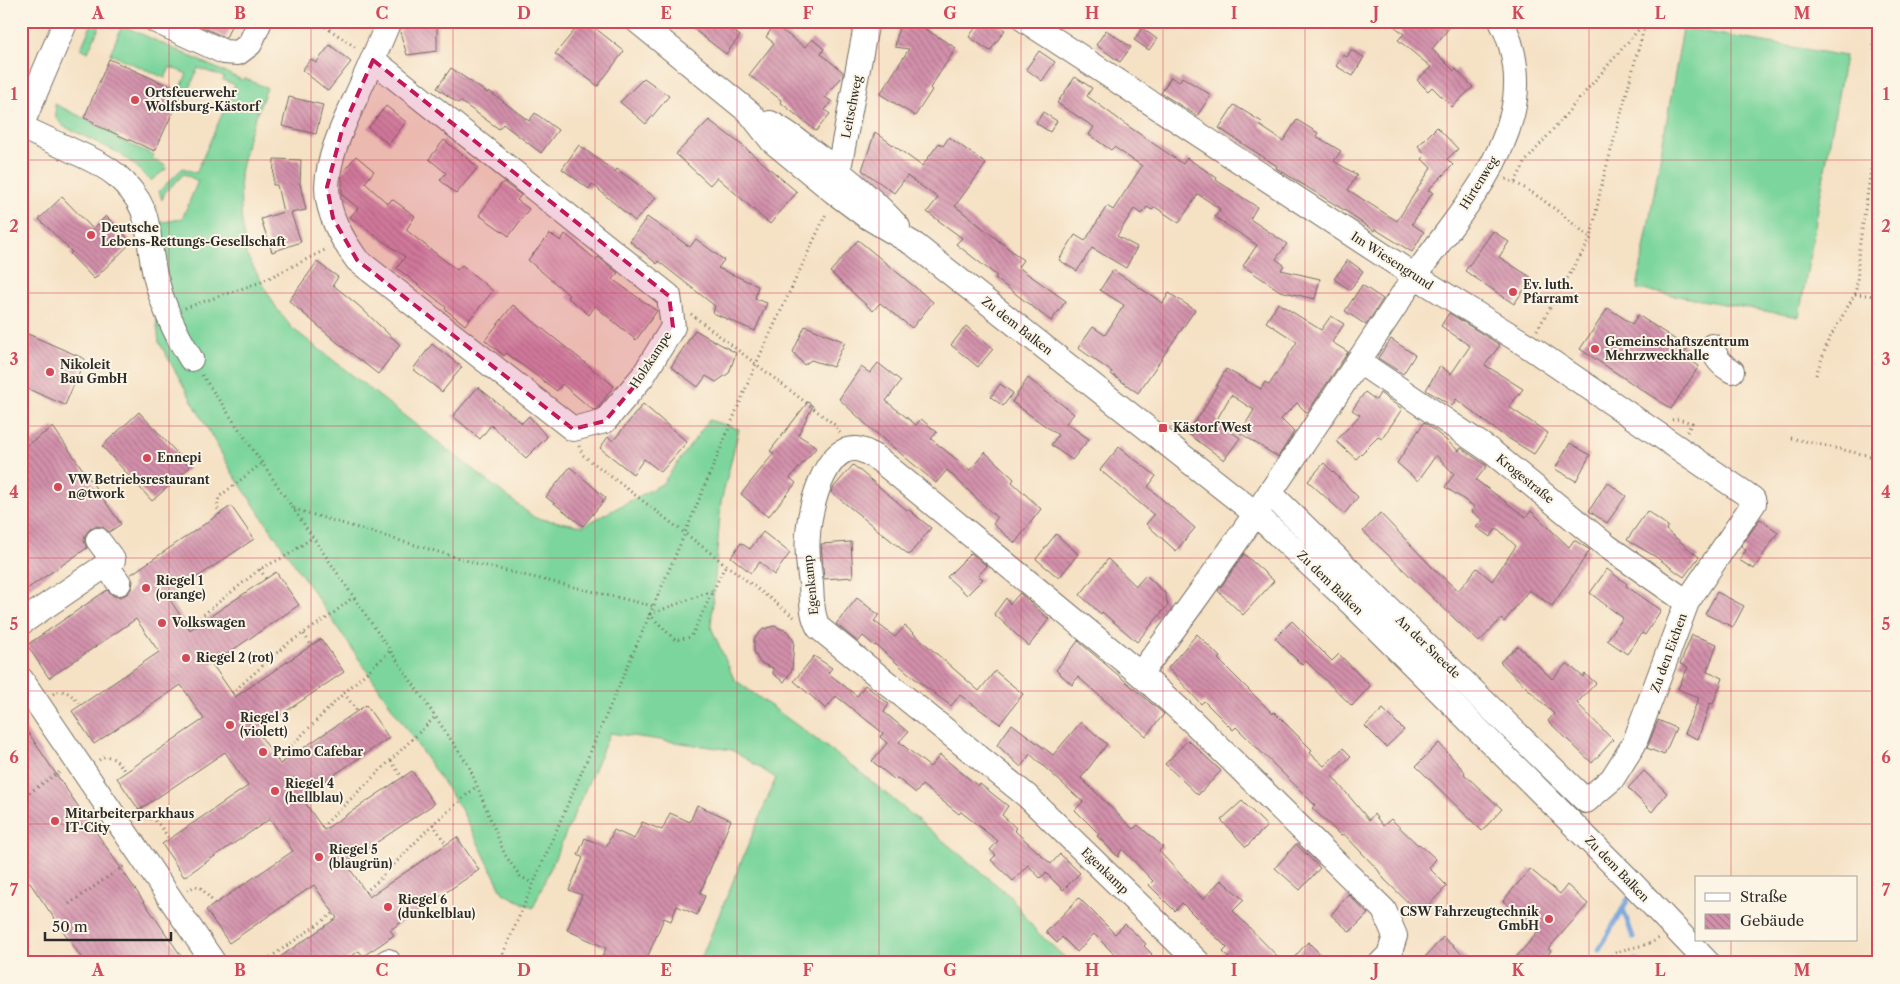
<svg xmlns="http://www.w3.org/2000/svg" width="1900" height="984" font-family="'Libre Caslon Text',serif">
	<style>
		.grass { fill: #7bd59c; stroke: #538064 }
		.lines { fill: none; stroke-linecap: round; stroke-linejoin: round }
		.stream { stroke: #6fa1da; stroke-width: 5 }
		.building { fill: url(#building-back-hatch) }
		.minor-casing { stroke: #726b61; stroke-width: 26 }
		.path { stroke: #726b61; stroke-width: 3; stroke-dasharray: 1 4; stroke-linecap: butt }
		.minor { stroke: #fff; stroke-width: 24 }
		.marked { fill: #c2185b; fill-opacity: 0.2; stroke: #c2185b; stroke-width: 4; stroke-dasharray: 10 6; stroke-linejoin: round }
		.grid { fill: none; stroke: #d1495b; stroke-width: 1; stroke-opacity: 0.55 }
		.poi-dot { fill: #d1495b; stroke: #fcf5e5; stroke-width: 2 }
		.labels { text-anchor: middle; stroke-width: 4; stroke-linejoin: round; paint-order: stroke }
		.poi-label { font-size: 12px; font-weight: bold; fill: #2b2b2b; stroke: #fcf5e5; text-anchor: start }
		.street-label { font-size: 12px; fill: #2b2b2b; stroke: #fcf5e5 }
		.neatline { fill: none; stroke: #d1495b; stroke-width: 2 }
		.grid-label { font-size: 16px; text-anchor: middle; font-weight: bold; fill: #d1495b }
	</style>
	<defs>
		<pattern id="building-back-hatch" width="6" height="6" patternUnits="userSpaceOnUse" patternTransform="scale(1.25)"><rect width="6" height="6" fill="#d390ab"/><path d="M-1 5l2 2M0 0l6 6M5-1l2 2" fill="none" stroke="#ab768b"/></pattern>
	</defs>
	<rect width="100%" height="100%" fill="#fcf5e5"/>
	<filter id="ink" filterUnits="userSpaceOnUse"><feTurbulence type="fractalNoise" baseFrequency=".02" numOctaves="2"/><feDisplacementMap in="SourceGraphic" scale="10" xChannelSelector="R" yChannelSelector="G"/><feConvolveMatrix kernelMatrix="1 2 1 2 8 2 1 2 1" color-interpolation-filters="sRGB"/></filter>
	<filter id="wash" filterUnits="userSpaceOnUse"><feTurbulence type="fractalNoise" baseFrequency=".0096" numOctaves="4" result="noise"/><feDisplacementMap in="SourceGraphic" scale="20" xChannelSelector="R" yChannelSelector="G"/><feGaussianBlur stdDeviation="1.12" result="paint"/><feColorMatrix in="noise" values="0 0 0 0 0 0 0 0 0 0 0 0 0 0 0 0 0 1.4 0 .05"/><feComposite in="paint" operator="in"/></filter>
	<g filter="url(#wash)">
		<rect width="100%" height="100%" fill="#f5e1c4"/>
		<g class="grass">
			<polygon points="93,21 102,21 88,52 81,48"/>
			<polygon points="106,21 113,21 242,80 244,78 267,88 249,134 240,173 241,213 246,254 277,309 292,328 535,518 583,526 662,484 709,420 739,429 721,502 711,627 734,679 855,768 1010,896 1036,931 1071,963 699,963 776,778 732,750 610,733 533,908 503,893 461,809 233,474 159,342 152,287 137,226 182,219 198,181 184,174 165,192 162,200 159,191 183,168 196,173 235,85 223,80 224,77 198,68 189,90 181,87 187,74 170,67 165,78 110,54 121,28"/>
			<polygon points="1683,28 1845,56 1799,317 1637,289"/>
			<polygon points="55,104 116,134 115,138 154,155 152,159 165,165 166,169 152,180 149,180 136,166 119,153 63,126 56,118"/>
		</g>
		<g class="lines">
			<g class="stream">
				<polyline points="1574,26 1580,21"/>
				<polyline points="1623,909 1633,937"/>
				<polyline points="1599,950 1630,896"/>
				<polyline points="1636,960 1636,963"/>
			</g>
		</g>
		<g id="blocks">
			<g class="building">
				<polygon points="190,21 233,21 226,38"/>
				<polygon points="404,21 439,21 437,29 437,51 407,55 400,32"/>
				<polygon points="582,21 586,21 624,51 598,86 555,54"/>
				<polygon points="683,21 721,21 740,36 726,54"/>
				<polygon points="900,21 923,21 922,27 956,48 930,88 932,90 915,116 880,94 909,49 895,47"/>
				<polygon points="980,21 993,21 1005,30 990,51 969,37"/>
				<polygon points="1388,21 1441,21 1449,28 1432,49 1454,71 1456,69 1473,87 1452,107 1432,87 1428,91 1417,80 1431,67 1398,40 1404,34"/>
				<polygon points="774,25 805,47 812,39 824,49 821,54 843,72 843,76 825,97 832,102 825,110 830,114 816,131 780,102 781,100 749,75 774,43 766,37"/>
				<polygon points="1142,28 1157,39 1149,50 1134,40"/>
				<polygon points="1106,30 1131,47 1120,62 1096,45"/>
				<polygon points="330,45 351,62 328,91 302,70 311,59 316,63"/>
				<polygon points="1351,50 1364,57 1353,76 1336,66 1343,55 1347,57"/>
				<polygon points="1039,51 1055,62 1042,81 1026,69"/>
				<polygon points="109,59 182,92 155,151 93,124 94,122 84,118"/>
				<polygon points="451,68 487,93 489,91 529,121 535,113 558,130 541,153 503,124 499,129 460,101 458,103 437,88"/>
				<polygon points="1075,77 1092,88 1087,96 1128,126 1183,164 1187,158 1217,178 1216,180 1257,207 1250,219 1287,244 1276,259 1284,265 1281,270 1320,279 1315,299 1280,291 1243,266 1257,245 1215,217 1220,209 1198,194 1179,223 1155,207 1152,210 1147,207 1142,214 1134,209 1117,236 1137,247 1126,268 1092,248 1077,271 1059,260 1075,235 1085,241 1107,206 1113,210 1142,166 1114,147 1111,150 1089,135 1094,127 1057,103"/>
				<polygon points="1171,77 1179,82 1182,77 1211,95 1197,116 1161,93"/>
				<polygon points="644,78 669,96 646,124 620,102"/>
				<polygon points="289,97 323,105 316,134 282,126"/>
				<polygon points="1234,105 1262,122 1259,125 1283,141 1297,120 1318,133 1316,136 1341,151 1334,161 1357,175 1348,190 1397,221 1431,168 1422,159 1426,155 1418,146 1437,127 1458,149 1447,159 1453,165 1428,190 1433,192 1412,224 1424,232 1412,252 1375,229 1374,231 1352,216 1352,215 1276,168 1277,166 1219,128"/>
				<polygon points="386,106 406,122 389,144 368,128"/>
				<polygon points="1043,112 1057,121 1050,132 1036,123"/>
				<polygon points="709,120 743,146 797,192 770,224 717,177 710,185 676,154"/>
				<polygon points="875,132 922,166 939,143 943,146 949,137 986,164 955,206 1023,260 1018,267 1066,301 1051,321 995,278 997,276 956,244 962,238 927,212 938,198 907,176 894,193 862,170"/>
				<polygon points="444,140 478,167 456,194 440,180 446,173 429,159"/>
				<polygon points="579,145 615,172 617,169 656,198 635,221 592,184 589,189 562,169"/>
				<polygon points="356,156 374,171 365,183 388,204 392,199 415,216 406,230 457,270 462,265 493,291 465,325 445,309 446,307 397,268 405,257 350,217 358,208 342,195 342,173"/>
				<polygon points="274,159 301,160 300,184 306,210 291,213 301,242 272,252 261,219 283,212 277,185 273,185"/>
				<polygon points="503,182 521,195 517,200 529,209 509,236 479,215"/>
				<polygon points="62,197 93,229 106,216 132,242 94,279 70,254 72,252 39,219"/>
				<polygon points="647,217 690,247 696,239 724,260 718,268 758,286 755,299 767,303 755,331 713,313 715,306 658,261 657,264 630,241"/>
				<polygon points="1493,231 1509,242 1499,257 1532,278 1514,304 1465,271"/>
				<polygon points="550,234 561,241 565,234 596,260 598,257 618,273 612,279 657,311 636,340 595,306 589,315 567,297 569,295 528,260"/>
				<polygon points="858,240 933,302 912,328 880,303 873,311 830,272"/>
				<polygon points="1348,260 1363,271 1350,290 1334,279"/>
				<polygon points="317,262 338,277 333,285 359,306 400,345 378,374 338,343 289,301"/>
				<polygon points="1113,270 1163,303 1169,293 1195,310 1138,393 1111,374 1112,372 1078,348 1093,327 1105,335 1124,305 1100,290"/>
				<polygon points="1362,285 1383,299 1366,325 1345,311"/>
				<polygon points="1278,303 1321,330 1331,316 1344,324 1332,342 1348,352 1307,413 1297,403 1281,419 1294,432 1278,457 1240,433 1254,410 1231,395 1216,421 1240,438 1224,460 1187,433 1202,412 1226,369 1261,389 1265,382 1269,385 1297,342 1266,322"/>
				<polygon points="513,305 614,386 597,409 593,410 562,384 557,391 506,353 504,356 485,340"/>
				<polygon points="1608,308 1632,324 1638,315 1688,348 1683,355 1699,366 1671,409 1580,349"/>
				<polygon points="1449,313 1500,345 1485,365 1523,389 1509,407 1548,433 1534,454 1500,433 1456,399 1452,406 1426,390 1440,366 1451,374 1470,346 1441,326"/>
				<polygon points="805,326 845,342 833,367 811,360 804,365 793,352"/>
				<polygon points="966,326 993,349 978,367 951,345"/>
				<polygon points="695,330 736,353 729,373 716,382 706,376 698,387 671,367"/>
				<polygon points="21,331 85,359 65,405 21,386"/>
				<polygon points="1391,339 1415,355 1403,374 1378,358"/>
				<polygon points="432,344 462,367 442,392 413,369"/>
				<polygon points="878,363 901,381 886,401 916,425 921,419 937,432 931,439 970,470 985,452 1014,479 1012,482 1041,509 1015,543 993,524 997,518 947,470 936,483 870,428 839,399 861,367 870,373"/>
				<polygon points="1028,378 1074,414 1066,423 1089,439 1072,460 1051,445 1058,435 1012,402"/>
				<polygon points="1000,384 1013,393 1003,406 991,397"/>
				<polygon points="478,387 522,423 529,416 547,437 526,458 491,425 480,439 453,416"/>
				<polygon points="1365,392 1376,400 1380,393 1402,409 1382,439 1378,437 1356,459 1336,441 1360,415 1352,410"/>
				<polygon points="808,402 813,406 798,435 817,447 790,478 796,483 768,517 741,494 774,453 770,451"/>
				<polygon points="643,404 687,442 661,472 644,459 633,474 600,448 608,437 613,441"/>
				<polygon points="139,412 190,467 152,501 102,446"/>
				<polygon points="1424,422 1459,451 1461,448 1487,466 1476,480 1526,517 1531,511 1569,547 1574,540 1590,550 1552,606 1529,590 1504,622 1501,619 1479,642 1363,531 1380,513 1435,570 1458,591 1477,568 1492,581 1516,546 1497,528 1490,537 1476,527 1483,520 1471,511 1475,507 1445,487 1454,474 1436,455 1418,481 1397,463"/>
				<polygon points="53,427 121,524 109,532 103,527 97,526 90,529 85,535 84,541 87,548 21,593 21,449"/>
				<polygon points="1570,443 1590,455 1576,481 1555,469"/>
				<polygon points="1119,447 1156,476 1148,487 1195,528 1176,551 1146,524 1154,515 1100,470"/>
				<polygon points="1324,463 1358,497 1344,514 1308,481"/>
				<polygon points="853,465 907,510 908,509 931,528 909,555 831,492 833,488"/>
				<polygon points="570,467 606,498 583,526 546,497"/>
				<polygon points="1607,482 1626,496 1607,523 1589,511"/>
				<polygon points="231,506 254,539 168,597 190,630 276,572 299,605 212,664 235,697 321,639 344,672 257,731 280,764 366,705 389,738 301,797 324,830 412,771 434,804 346,863 369,897 457,837 479,870 390,930 394,935 380,945 363,956 359,951 342,963 271,963 337,918 314,885 229,943 206,910 293,851 270,819 184,877 162,844 248,786 225,752 139,810 117,778 204,719 181,685 94,744 72,711 159,652 136,619 49,678 27,645 107,590 114,596 120,597 127,594 132,588 133,581 130,575"/>
				<polygon points="1647,511 1668,526 1666,530 1699,557 1684,577 1656,557 1627,540"/>
				<polygon points="1760,519 1778,532 1754,569 1739,560 1746,550 1741,546"/>
				<polygon points="763,532 790,553 774,575 760,562 751,573 731,557 741,543 750,549"/>
				<polygon points="1056,534 1078,554 1059,578 1036,559"/>
				<polygon points="851,542 853,577 824,579 821,544"/>
				<polygon points="971,553 987,566 978,576 983,579 967,595 947,577"/>
				<polygon points="1244,554 1274,581 1243,615 1218,591"/>
				<polygon points="1108,559 1136,586 1146,575 1165,593 1168,605 1137,642 1102,612 1101,614 1080,595"/>
				<polygon points="1607,569 1627,584 1626,586 1661,610 1645,635 1642,633 1627,654 1607,640 1623,618 1590,593"/>
				<polygon points="1717,592 1744,606 1733,627 1705,614"/>
				<polygon points="1020,593 1049,619 1029,646 994,614 1006,598 1010,604"/>
				<polygon points="857,598 879,615 874,621 895,637 905,626 979,691 995,671 1023,694 1000,724 960,695 951,706 914,678 876,645 875,646 863,636 858,642 836,624"/>
				<polygon points="1292,621 1332,661 1339,654 1370,686 1352,706 1306,661 1302,665 1275,638"/>
				<polygon points="774,626 787,631 794,641 792,670 784,682 773,674 773,668 760,663 754,652 754,639 763,629"/>
				<polygon points="1197,634 1220,657 1218,659 1273,714 1274,712 1312,750 1310,753 1324,766 1343,748 1351,756 1332,776 1369,820 1374,814 1383,826 1391,819 1418,845 1419,844 1436,859 1429,868 1447,886 1420,914 1384,879 1378,870 1344,834 1341,836 1312,808 1315,805 1236,727 1233,730 1204,701 1201,704 1168,668"/>
				<polygon points="1692,635 1717,644 1707,672 1723,678 1713,704 1710,703 1698,739 1684,733 1699,698 1678,689 1688,667 1680,664"/>
				<polygon points="1078,641 1164,714 1146,736 1078,677 1072,685 1056,670"/>
				<polygon points="1518,646 1552,679 1567,663 1583,677 1585,674 1596,683 1577,703 1613,740 1592,763 1548,721 1554,714 1500,662"/>
				<polygon points="814,656 832,668 828,673 857,696 865,685 889,704 884,712 908,732 899,742 930,767 940,755 978,786 980,784 1008,806 1002,815 1016,828 1014,830 1051,864 1060,854 1080,873 1063,890 1046,873 1040,878 1028,865 1013,881 991,860 996,855 990,850 998,841 961,812 959,814 922,785 916,793 897,778 895,780 872,761 887,743 880,737 883,733 836,696 826,709 794,681"/>
				<polygon points="1383,709 1404,730 1386,747 1365,726"/>
				<polygon points="1658,720 1676,728 1664,755 1647,748"/>
				<polygon points="21,722 56,774 186,963 85,963 21,870"/>
				<polygon points="1081,722 1107,744 1081,778 1133,829 1138,825 1163,847 1159,851 1203,899 1221,880 1244,900 1233,911 1284,963 1234,963 1223,952 1227,948 1182,903 1175,911 1149,885 1153,881 1122,849 1118,857 1097,836 1099,834 1075,810 1083,802 1030,754 1021,767 997,745 1012,724 1053,755"/>
				<polygon points="1188,740 1221,771 1198,795 1165,764"/>
				<polygon points="1439,743 1465,772 1464,774 1502,809 1482,831 1416,766"/>
				<polygon points="1644,771 1667,793 1652,812 1628,788"/>
				<polygon points="1242,801 1267,826 1246,847 1221,820"/>
				<polygon points="697,805 731,820 700,893 705,896 697,915 677,906 671,921 664,918 645,963 600,963 606,948 567,930 582,895 569,890 583,858 578,855 585,838 606,847 614,830 634,839 642,822 662,830 670,813 690,822"/>
				<polygon points="1296,844 1320,868 1300,890 1275,868"/>
				<polygon points="1530,869 1560,894 1567,885 1588,904 1548,949 1551,951 1541,963 1511,963 1538,932 1503,901"/>
				<polygon points="1348,894 1368,914 1350,932 1331,915"/>
				<polygon points="1079,898 1115,934 1125,924 1146,944 1144,946 1152,954 1143,963 1123,963 1094,934 1077,952 1062,937 1057,943 1046,932"/>
				<polygon points="1443,937 1472,963 1420,963"/>
				<polygon points="1308,942 1329,963 1289,963"/>
			</g>
		</g>
	</g>
	<g filter="url(#ink)">
		<use href="#blocks" fill-opacity="0" stroke="#726b61" stroke-width="1"/>
		<g class="lines">
			<defs>
				<g id="minor">
					<polyline points="156,21 224,52 238,53 250,44 260,21"/>
					<polyline points="637,21 750,113 772,141 834,192 866,216 915,245 1256,514 1352,604 1626,877 1708,963"/>
					<polyline points="1026,21 1415,276 1528,346 1746,494 1753,499 1754,503 1687,602 1634,744 1612,779 1586,801 1270,493"/>
					<path d="M373,60L669,296L673,327L643,376L605,421L573,429L357,260C342,239 327,214 327,187C328,156 343,126 355,99C367,73 378,47 389,21"/>
					<path d="M770,123C786,131 800,142 814,153C845,176 873,199 898,227"/>
					<polyline points="21,126 66,21"/>
					<path d="M21,127C38,135 56,143 73,151C88,158 103,164 116,175C155,209 145,231 155,275C162,304 175,333 191,359"/>
					<polyline points="836,184 867,21"/>
					<path d="M1712,346C1716,359 1720,364 1732,371"/>
					<polyline points="1358,361 1492,452 1608,547 1687,602"/>
					<polyline points="98,540 113,560 106,565 119,583"/>
					<polyline points="21,623 106,565"/>
					<path d="M1140,674C1236,548 1323,414 1411,282C1446,229 1496,179 1512,115C1520,84 1516,49 1501,21"/>
					<polyline points="21,679 214,963"/>
					<polyline points="385,963 388,961 389,963"/>
					<path d="M1199,963L1027,796L819,628C811,616 812,598 811,584C809,568 806,551 808,535C809,511 824,446 856,449C866,450 875,457 882,462L1140,674L1191,720L1384,910L1395,936L1389,955L1381,963"/>
				</g>
			</defs>
			<use href="#minor" class="minor-casing"/>
			<g class="path">
				<polyline points="317,21 358,49"/>
				<path d="M1506,179C1537,191 1565,218 1591,238"/>
				<polyline points="1515,182 1526,161 1645,22"/>
				<polyline points="1855,294 1875,296"/>
				<polyline points="185,308 261,282 327,249"/>
				<polyline points="691,314 835,425 840,433"/>
				<polyline points="1537,330 1591,238 1601,187 1646,21"/>
				<polyline points="202,375 469,766 505,855 520,876 532,883"/>
				<path d="M1816,375L1828,341L1855,294C1858,281 1858,269 1858,256C1865,206 1875,156 1877,107C1878,78 1874,50 1872,22L1870,21"/>
				<polyline points="1672,420 1678,419 1692,423 1687,432"/>
				<polyline points="1791,438 1879,458"/>
				<polyline points="579,446 583,455 794,617"/>
				<polyline points="294,509 482,565 653,606"/>
				<polyline points="220,514 217,507 219,497 262,463"/>
				<polyline points="260,569 266,579"/>
				<polyline points="649,614 675,640 691,637 726,564"/>
				<polyline points="650,614 712,591"/>
				<polyline points="188,627 260,569 288,555 313,537"/>
				<polyline points="304,634 311,645"/>
				<polyline points="232,693 287,644 330,616 353,597"/>
				<polyline points="344,693 357,711"/>
				<path d="M53,694C66,686 73,697 81,705"/>
				<path d="M99,760L105,756C116,758 119,763 125,772"/>
				<polyline points="277,760 344,693 390,651"/>
				<polyline points="391,761 402,777"/>
				<polyline points="21,798 60,772"/>
				<path d="M141,820C154,812 163,830 169,839"/>
				<polyline points="433,824 446,844"/>
				<polyline points="322,827 435,717"/>
				<polyline points="187,890 196,886 201,888 215,904"/>
				<polyline points="365,892 376,883 433,824 477,786"/>
				<polyline points="69,904 124,866"/>
				<polyline points="262,963 334,913"/>
				<polyline points="499,963 685,533 756,364 827,212"/>
				<path d="M1604,963C1617,944 1642,951 1659,938"/>
			</g>
			<use href="#minor" class="minor"/>
		</g>
	</g>
	<path class="marked" d="M373,60L669,296L673,327L643,376L605,421L573,429L357,260L333,218L327,187L342,130Z"/>
	<path class="grid" d="M169,21V963M311,21V963M453,21V963M595,21V963M737,21V963M879,21V963M1021,21V963M1163,21V963M1305,21V963M1447,21V963M1589,21V963M1731,21V878M21,160H1879M21,293H1879M21,426H1879M21,558H1879M21,691H1879M21,824H1879M1731,940V963"/>
	<g class="poi-dot">
		<circle cx="135" cy="100" r="5"/>
		<circle cx="91" cy="235" r="5"/>
		<circle cx="1513" cy="292" r="5"/>
		<circle cx="1595" cy="349" r="5"/>
		<circle cx="50" cy="372" r="5"/>
		<rect x="1158" y="423" width="10" height="10" rx="2.5"/>
		<circle cx="147" cy="458" r="5"/>
		<circle cx="58" cy="487" r="5"/>
		<circle cx="146" cy="588" r="5"/>
		<circle cx="162" cy="623" r="5"/>
		<circle cx="186" cy="658" r="5"/>
		<circle cx="230" cy="725" r="5"/>
		<circle cx="263" cy="752" r="5"/>
		<circle cx="275" cy="791" r="5"/>
		<circle cx="55" cy="821" r="5"/>
		<circle cx="319" cy="857" r="5"/>
		<circle cx="388" cy="907" r="5"/>
		<circle cx="1549" cy="919" r="5"/>
	</g>
	<g class="labels">
		<g class="poi-label">
			<text x="145" y="97">Ortsfeuerwehr<tspan x="145" dy="14">Wolfsburg-Kästorf</tspan></text>
			<text x="101" y="232">Deutsche<tspan x="101" dy="14">Lebens-Rettungs-Gesellschaft</tspan></text>
			<text x="1523" y="289">Ev. luth.<tspan x="1523" dy="14">Pfarramt</tspan></text>
			<text x="1605" y="346">Gemeinschaftszentrum<tspan x="1605" dy="14">Mehrzweckhalle</tspan></text>
			<text x="60" y="369">Nikoleit<tspan x="60" dy="14">Bau GmbH</tspan></text>
			<text x="1173" y="432">Kästorf West</text>
			<text x="157" y="462">Ennepi</text>
			<text x="68" y="484">VW Betriebsrestaurant<tspan x="68" dy="14">n@twork</tspan></text>
			<text x="156" y="585">Riegel 1<tspan x="156" dy="14">(orange)</tspan></text>
			<text x="172" y="627">Volkswagen</text>
			<text x="196" y="662">Riegel 2 (rot)</text>
			<text x="240" y="722">Riegel 3<tspan x="240" dy="14">(violett)</tspan></text>
			<text x="273" y="756">Primo Cafebar</text>
			<text x="285" y="788">Riegel 4<tspan x="285" dy="14">(hellblau)</tspan></text>
			<text x="65" y="818">Mitarbeiterparkhaus<tspan x="65" dy="14">IT-City</tspan></text>
			<text x="329" y="854">Riegel 5<tspan x="329" dy="14">(blaugrün)</tspan></text>
			<text x="398" y="904">Riegel 6<tspan x="398" dy="14">(dunkelblau)</tspan></text>
			<text x="1539" y="916" text-anchor="end">CSW Fahrzeugtechnik<tspan x="1539" dy="14">GmbH</tspan></text>
		</g>
		<g class="street-label">
			<text transform="translate(852 107) rotate(-79)" y="4">Leitschweg</text>
			<text transform="translate(1479 183) rotate(-58)" y="4">Hirtenweg</text>
			<text transform="translate(1392 261) rotate(33)" y="4">Im Wiesengrund</text>
			<text transform="translate(1017 326) rotate(38)" y="4">Zu dem Balken</text>
			<text transform="translate(651 360) rotate(-57)" y="4">Holzkampe</text>
			<text transform="translate(1525 479) rotate(39)" y="4">Krogestraße</text>
			<text transform="translate(1330 583) rotate(44)" y="4">Zu dem Balken</text>
			<text transform="translate(811 585) rotate(-96)" y="4">Egenkamp</text>
			<text transform="translate(1428 647) rotate(44)" y="4">An der Sneede</text>
			<text transform="translate(1669 653) rotate(-70)" y="4">Zu den Eichen</text>
			<text transform="translate(1617 869) rotate(46)" y="4">Zu dem Balken</text>
			<text transform="translate(1105 871) rotate(44)" y="4">Egenkamp</text>
		</g>
	</g>
	<rect width="1900" height="984" fill="none" stroke="#fcf5e5" stroke-width="55"/>
	<rect x="1695" y="876" width="162" height="65" fill="#fcf5e5" stroke="#a8a49b"/>
	<rect x="1705" y="893" width="25" height="8" fill="#ffffff" stroke="#a8a49b"/>
	<text x="1740" y="902" font-size="15" fill="#2b2b2b">Straße</text>
	<rect x="1705" y="914" width="25" height="15" fill="url(#building-back-hatch)" stroke="#a8a49b"/>
	<text x="1740" y="926" font-size="15" fill="#2b2b2b">Gebäude</text>
	<path d="M45 932v8h126v-8" fill="none" stroke="#2b2b2b" stroke-width="2.5"/>
	<text x="52" y="932" font-size="15" fill="#2b2b2b" stroke="#fcf5e5" stroke-width="4" paint-order="stroke">50 m</text>
	<rect x="28" y="28" width="1844" height="928" class="neatline"/>
	<g class="grid-label">
		<text x="98" y="19">A</text>
		<text x="240" y="19">B</text>
		<text x="382" y="19">C</text>
		<text x="524" y="19">D</text>
		<text x="666" y="19">E</text>
		<text x="808" y="19">F</text>
		<text x="950" y="19">G</text>
		<text x="1092" y="19">H</text>
		<text x="1234" y="19">I</text>
		<text x="1376" y="19">J</text>
		<text x="1518" y="19">K</text>
		<text x="1660" y="19">L</text>
		<text x="1802" y="19">M</text>
		<text x="14" y="100">1</text>
		<text x="1886" y="100">1</text>
		<text x="14" y="232">2</text>
		<text x="1886" y="232">2</text>
		<text x="14" y="365">3</text>
		<text x="1886" y="365">3</text>
		<text x="14" y="498">4</text>
		<text x="1886" y="498">4</text>
		<text x="14" y="630">5</text>
		<text x="1886" y="630">5</text>
		<text x="14" y="763">6</text>
		<text x="1886" y="763">6</text>
		<text x="14" y="896">7</text>
		<text x="1886" y="896">7</text>
		<text x="98" y="976">A</text>
		<text x="240" y="976">B</text>
		<text x="382" y="976">C</text>
		<text x="524" y="976">D</text>
		<text x="666" y="976">E</text>
		<text x="808" y="976">F</text>
		<text x="950" y="976">G</text>
		<text x="1092" y="976">H</text>
		<text x="1234" y="976">I</text>
		<text x="1376" y="976">J</text>
		<text x="1518" y="976">K</text>
		<text x="1660" y="976">L</text>
		<text x="1802" y="976">M</text>
	</g>
</svg>
